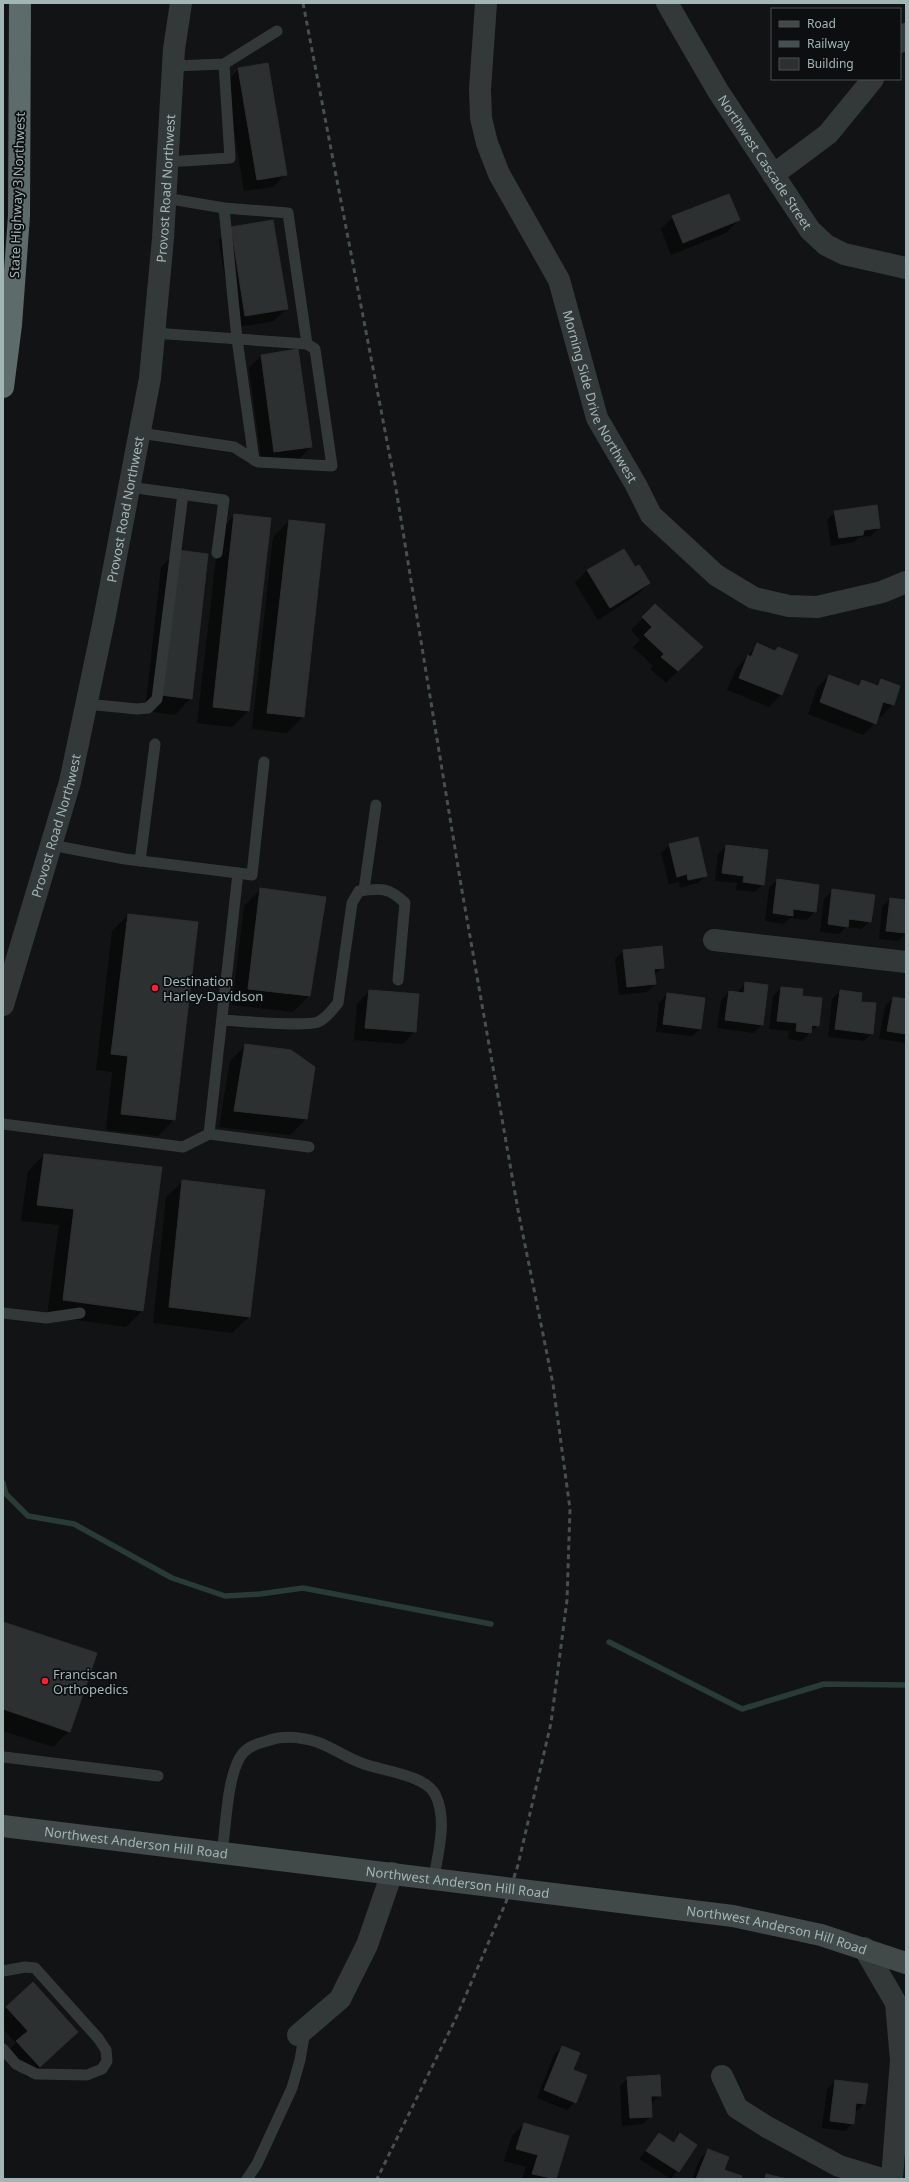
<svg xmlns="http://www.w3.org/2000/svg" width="909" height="2182" font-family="'Noto Sans',sans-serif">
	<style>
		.shadow { fill: #0007 }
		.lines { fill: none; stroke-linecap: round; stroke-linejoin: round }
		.stream { stroke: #293b35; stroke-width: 5.5 }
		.building { fill: #2c3030; stroke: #2c2f30 }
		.service { stroke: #333939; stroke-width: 11 }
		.minor { stroke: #333939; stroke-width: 22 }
		.tertiary { stroke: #333939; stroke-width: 22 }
		.secondary { stroke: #414949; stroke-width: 22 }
		.motorway { stroke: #5e6b6b; stroke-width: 22 }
		.rail { stroke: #475050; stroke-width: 3; stroke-dasharray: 5 4; stroke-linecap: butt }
		.poi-dot { fill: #ff1f32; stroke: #0d0e0f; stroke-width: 1.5 }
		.labels { text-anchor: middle; stroke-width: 3.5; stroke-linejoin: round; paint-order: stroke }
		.street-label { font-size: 13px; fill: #a2b6b5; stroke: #0d0e0f }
		.poi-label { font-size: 13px; fill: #a2b6b5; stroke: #0d0e0f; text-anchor: start }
	</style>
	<rect width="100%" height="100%" fill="#121314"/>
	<g class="shadow">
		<polygon points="239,69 286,174 273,187 244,191 226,82"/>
		<polygon points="673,217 739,220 726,233 671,255 661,229"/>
		<polygon points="232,228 286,309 274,321 233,328 219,240"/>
		<polygon points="261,356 311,447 299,459 262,464 249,368"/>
		<polygon points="835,512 879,528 871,536 859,537 854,542 831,546 827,520"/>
		<polygon points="235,515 270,519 248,711 232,727 197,723 219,532"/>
		<polygon points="289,521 303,716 287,733 252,729 273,537"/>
		<polygon points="177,551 191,698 175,715 145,711 161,567"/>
		<polygon points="634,569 649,583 637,595 598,620 575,583 587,570"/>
		<polygon points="655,606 701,647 666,683 650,669 653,666 633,647 640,640 631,630"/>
		<polygon points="758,644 774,652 778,648 781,695 769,707 727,690 736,669"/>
		<polygon points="829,676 857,686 862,681 875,686 881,680 893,704 881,717 877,716 875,723 863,735 808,714 817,688"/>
		<polygon points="670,845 706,875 698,883 680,888 679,882 669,884 661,853"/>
		<polygon points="726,846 763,884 755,892 736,890 737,883 715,881 718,854"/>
		<polygon points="777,880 815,912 807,920 790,918 784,924 765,921 769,888"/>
		<polygon points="261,889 309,996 293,1012 232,1005 244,906"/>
		<polygon points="832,891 870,921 862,929 846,927 839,934 820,932 824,899"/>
		<polygon points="890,899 906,901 906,933 898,941 879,939 882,907"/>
		<polygon points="128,915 197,922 174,1120 158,1136 106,1130 112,1072 96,1070 112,931"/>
		<polygon points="624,951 663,967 654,975 655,984 647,992 619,995 615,959"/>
		<polygon points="746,983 762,1024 754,1033 717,1028 721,1000 729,992 737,993"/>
		<polygon points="781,988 801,997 818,1025 802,1041 788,1039 789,1031 769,1029 773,996"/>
		<polygon points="369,991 415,1031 403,1044 354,1040 357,1004"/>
		<polygon points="840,991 860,1002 872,1033 864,1041 828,1037 832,999"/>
		<polygon points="667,994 701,1028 692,1036 656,1032 659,1003"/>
		<polygon points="893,998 906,1000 906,1043 879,1039 885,1006"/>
		<polygon points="246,1045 314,1068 306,1119 290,1135 219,1127 230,1061"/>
		<polygon points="44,1155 142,1311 126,1327 47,1316 59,1225 21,1221 28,1171"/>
		<polygon points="183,1181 264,1191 249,1317 232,1333 153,1323 166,1197"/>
		<polygon points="3,1623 69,1731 53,1747 3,1731"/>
		<polygon points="32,1983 65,2044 27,2078 5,2054 16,2043 3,2029 3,2011"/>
		<polygon points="562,2047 572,2071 575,2102 567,2110 537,2098 554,2055"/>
		<polygon points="628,2078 660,2095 651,2104 651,2116 643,2124 622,2126 620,2086"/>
		<polygon points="835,2081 864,2104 856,2112 854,2112 853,2123 845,2131 822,2128 827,2089"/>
		<polygon points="524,2124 567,2137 555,2179 522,2179 526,2167 504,2161 512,2136"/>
		<polygon points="659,2134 672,2143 680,2135 696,2146 671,2179 639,2159"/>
		<polygon points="708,2150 723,2170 740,2179 692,2179 700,2159"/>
	</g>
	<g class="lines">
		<g class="stream">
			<polyline points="3,1483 6,1494 28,1516 74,1524 172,1578 225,1596 260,1594 303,1588 491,1624"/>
			<polyline points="609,1642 742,1709 824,1684 906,1685"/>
		</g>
	</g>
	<g class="building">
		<polygon points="268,63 287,175 257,180 238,68"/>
		<polygon points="729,194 740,220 683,243 672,216"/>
		<polygon points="273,220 288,309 245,316 231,227"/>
		<polygon points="298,349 312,447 274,452 261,355"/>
		<polygon points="877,505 880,528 864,530 863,535 839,538 834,511"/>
		<polygon points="234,514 271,518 249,711 213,707"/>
		<polygon points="289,520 325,524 304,717 267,713"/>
		<polygon points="624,549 635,567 639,565 650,583 610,608 587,570"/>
		<polygon points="177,550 208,554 192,699 161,695"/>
		<polygon points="655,604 703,647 678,671 661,657 664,654 644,635 652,627 642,617"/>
		<polygon points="757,643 775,651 778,647 798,655 782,695 739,678 748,655 751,657"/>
		<polygon points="829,675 859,686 862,680 878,686 881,679 900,686 894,705 883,702 876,724 820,702"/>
		<polygon points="698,837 707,876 688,880 687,874 677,877 669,844"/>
		<polygon points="726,845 768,850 764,885 743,882 744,876 722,873"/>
		<polygon points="777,879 819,885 816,912 793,909 793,916 773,913"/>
		<polygon points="260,888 326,897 310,996 248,989"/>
		<polygon points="832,889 875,895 871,922 849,919 848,927 828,924"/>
		<polygon points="890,898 906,900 906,933 886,931"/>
		<polygon points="128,914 198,922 175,1120 121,1114 128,1056 111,1054"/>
		<polygon points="662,946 664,968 654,969 656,984 627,987 623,950"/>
		<polygon points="745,982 768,985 763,1025 725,1020 729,991 744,993"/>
		<polygon points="781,987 803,989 802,996 822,998 819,1026 812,1025 811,1033 796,1031 797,1023 777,1021"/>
		<polygon points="369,990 419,994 416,1032 365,1028"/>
		<polygon points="840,990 862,993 861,1002 876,1003 873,1034 835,1029"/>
		<polygon points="667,993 705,998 701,1029 663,1024"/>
		<polygon points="893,997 906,999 906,1034 887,1031"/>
		<polygon points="245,1044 291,1050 315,1067 307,1119 234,1111"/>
		<polygon points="44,1154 162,1167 143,1311 63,1300 74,1209 37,1205"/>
		<polygon points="182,1180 265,1190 250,1317 169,1307"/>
		<polygon points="3,1622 97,1653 70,1732 3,1709"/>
		<polygon points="33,1982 78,2032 40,2067 16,2041 28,2031 6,2007"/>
		<polygon points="562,2046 580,2053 573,2070 587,2075 576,2103 544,2090"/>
		<polygon points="660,2075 661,2096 651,2096 652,2117 630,2118 627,2077"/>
		<polygon points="835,2080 868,2084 865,2104 856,2103 854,2124 830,2121"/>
		<polygon points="524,2123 569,2136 556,2179 532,2174 538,2155 516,2149"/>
		<polygon points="659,2133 674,2143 680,2133 697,2145 679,2172 646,2151"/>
		<polygon points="708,2149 729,2157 724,2170 742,2176 741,2179 696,2179"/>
		<polygon points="766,2174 787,2179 765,2179"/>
	</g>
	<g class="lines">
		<g class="service">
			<polyline points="173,66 224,64 277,31"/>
			<polyline points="167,162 230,158 224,64"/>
			<polyline points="224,208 237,339 254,460"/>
			<polyline points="154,333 307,344 288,213 224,208 165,198"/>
			<polyline points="140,433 234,447 258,462 332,466 315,349 307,344"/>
			<polyline points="129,487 224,500 217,553"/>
			<polyline points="86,704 137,709 148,708 157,699 183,494"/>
			<polyline points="51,845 125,859 238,873 209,1134"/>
			<polyline points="140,861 155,744"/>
			<polyline points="238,873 252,875 264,762"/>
			<polyline points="364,890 376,805"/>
			<path d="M222,1020C242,1021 302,1027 318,1022C327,1018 332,1010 338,1003L352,903L359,891C380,888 389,887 405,903L398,980"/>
			<polyline points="3,1124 183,1147 209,1134 309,1147"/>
			<polyline points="3,1313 46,1318 80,1313"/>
			<polyline points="4,1757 158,1776"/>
			<path d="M222,1853C226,1827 227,1772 243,1753C248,1747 259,1743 267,1741C283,1735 301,1737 317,1742C334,1748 348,1759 364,1764C384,1771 424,1775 435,1794C448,1820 438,1852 434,1878"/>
			<polyline points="3,1971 25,1967 35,1968 98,2038 106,2050 107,2061 102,2069 87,2075 36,2074 16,2064 3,2049"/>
			<polyline points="247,2179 257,2164 292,2088 300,2060 305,2031"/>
		</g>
		<g class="minor">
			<path id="s1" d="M486,3L480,89L481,118L487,143L499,174L559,280L597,418L636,485L651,515L716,575L754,598L789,606L817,607L882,592L906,582"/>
			<path id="s2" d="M667,3L718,91L810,230L826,245L844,254L906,268"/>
			<polyline points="900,42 906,34"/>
			<polyline points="773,175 828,134 873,79"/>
			<polyline points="714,940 906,962"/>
			<polyline points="864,1948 896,2003 901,2060 892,2179"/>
			<polyline points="298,2035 340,1999 367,1945 392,1873"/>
			<polyline points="722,2076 737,2108 767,2127 839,2166 882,2179"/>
		</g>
		<path class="tertiary" id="s3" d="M3,1005L70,782L104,620L150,378L163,238L174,49L181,3"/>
		<path class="secondary" id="s4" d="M3,1826L733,1916L821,1935L906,1963"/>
		<polyline class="motorway" points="3,387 11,325 19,216 20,3"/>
		<polyline class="rail" points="303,3 395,483 461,885 518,1210 553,1384 570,1509 567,1600 551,1723 518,1865 506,1902 456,2018 377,2179"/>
	</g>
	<g class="poi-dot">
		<circle cx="155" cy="988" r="4"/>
		<circle cx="45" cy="1681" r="4"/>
	</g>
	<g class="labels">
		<g class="street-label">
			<text dy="5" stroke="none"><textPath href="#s2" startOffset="187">Northwest Cascade Street</textPath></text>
			<text dy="5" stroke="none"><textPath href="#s3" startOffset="835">Provost Road Northwest</textPath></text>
			<text transform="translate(17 195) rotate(-88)" y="5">State Highway 3 Northwest</text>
			<text dy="5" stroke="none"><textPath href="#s1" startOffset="420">Morning Side Drive Northwest</textPath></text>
			<text dy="5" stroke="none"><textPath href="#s3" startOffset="511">Provost Road Northwest</textPath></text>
			<text dy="5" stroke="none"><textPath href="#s3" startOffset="187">Provost Road Northwest</textPath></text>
			<text dy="5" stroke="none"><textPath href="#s4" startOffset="134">Northwest Anderson Hill Road</textPath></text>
			<text dy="5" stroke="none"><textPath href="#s4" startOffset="458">Northwest Anderson Hill Road</textPath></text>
			<text dy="5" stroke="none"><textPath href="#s4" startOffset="781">Northwest Anderson Hill Road</textPath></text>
		</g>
		<g class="poi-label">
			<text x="163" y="986">Destination<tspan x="163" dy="15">Harley-Davidson</tspan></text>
			<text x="53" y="1679">Franciscan<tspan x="53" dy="15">Orthopedics</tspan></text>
		</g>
	</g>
	<rect width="909" height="2182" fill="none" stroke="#a2b6b5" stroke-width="8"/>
	<rect x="771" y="8" width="130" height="72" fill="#0d0e0f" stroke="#495151"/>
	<rect x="779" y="21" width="20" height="6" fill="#414949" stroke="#495151"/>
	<text x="807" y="28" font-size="12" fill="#a2b6b5">Road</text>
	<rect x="779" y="41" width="20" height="6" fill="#475050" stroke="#495151"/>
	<text x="807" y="48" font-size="12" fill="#a2b6b5">Railway</text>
	<rect x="779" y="58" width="20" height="12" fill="#2c3030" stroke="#495151"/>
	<text x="807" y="68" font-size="12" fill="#a2b6b5">Building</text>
</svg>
